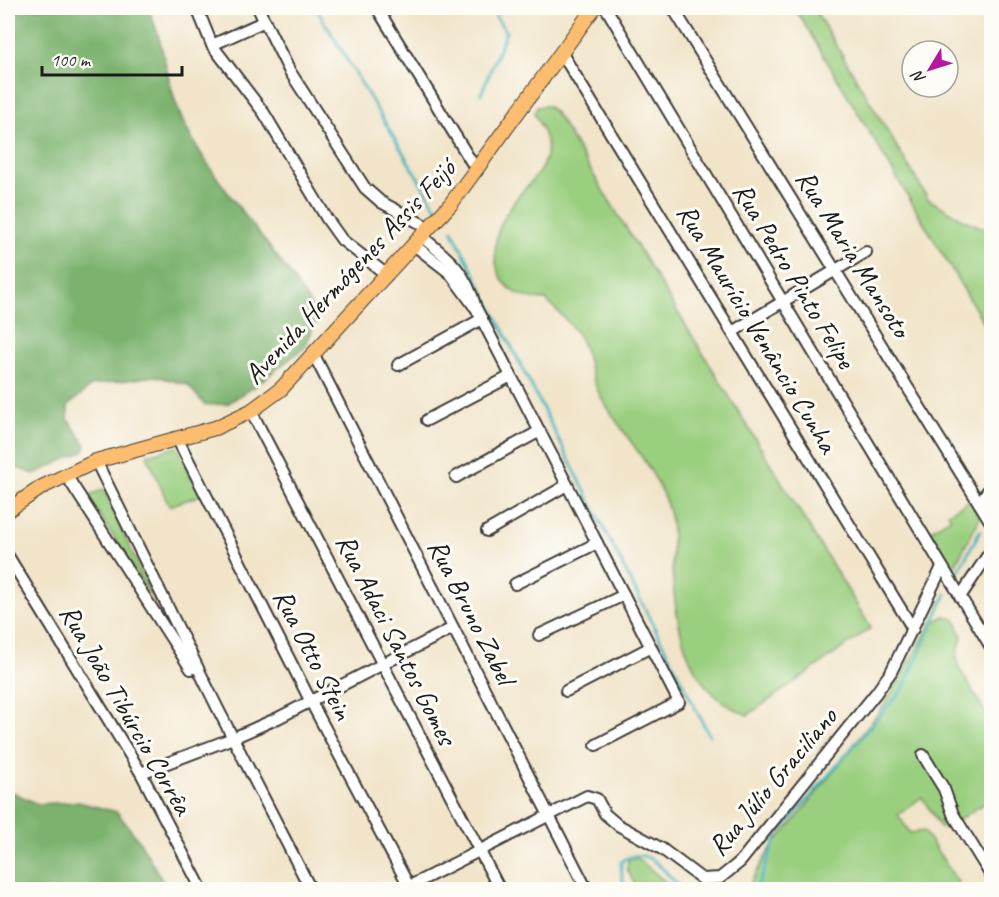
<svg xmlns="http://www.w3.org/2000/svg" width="999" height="897" font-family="Caveat,sans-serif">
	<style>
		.green { fill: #9bcf80; stroke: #5c764e; stroke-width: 1.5 }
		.forest { fill: #7cb26e; stroke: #4c6745; stroke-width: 1.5 }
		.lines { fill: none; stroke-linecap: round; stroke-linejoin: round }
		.stream { stroke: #43b2be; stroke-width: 3 }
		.minor-casing { stroke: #3c3a36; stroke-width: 14 }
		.major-casing { stroke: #3c3a36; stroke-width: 16 }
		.minor { stroke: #fff; stroke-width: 10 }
		.major { stroke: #fcbd6f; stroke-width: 14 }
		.labels { text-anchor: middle; stroke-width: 6; stroke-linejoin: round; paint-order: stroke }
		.street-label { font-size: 28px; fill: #1c1c1c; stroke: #fdfcf7 }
	</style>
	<rect width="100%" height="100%" fill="#fdfcf7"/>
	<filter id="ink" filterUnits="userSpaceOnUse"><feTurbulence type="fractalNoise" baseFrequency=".0167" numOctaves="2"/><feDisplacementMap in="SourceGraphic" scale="12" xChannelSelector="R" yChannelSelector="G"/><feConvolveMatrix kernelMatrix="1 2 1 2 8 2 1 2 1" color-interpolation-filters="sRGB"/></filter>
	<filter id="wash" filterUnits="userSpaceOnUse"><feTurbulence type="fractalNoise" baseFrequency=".008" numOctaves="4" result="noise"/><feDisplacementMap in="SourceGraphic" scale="24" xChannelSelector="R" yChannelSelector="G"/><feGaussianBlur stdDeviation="1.35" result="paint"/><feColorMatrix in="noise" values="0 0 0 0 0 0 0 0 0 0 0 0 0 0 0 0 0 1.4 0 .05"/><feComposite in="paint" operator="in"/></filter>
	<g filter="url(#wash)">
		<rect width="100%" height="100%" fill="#f1e4c9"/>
		<g class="green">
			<polygon points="795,8 814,8 928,199 964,220 991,231 991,335"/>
			<path d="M548,106L557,115L871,628L748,715C691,695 677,635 673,581C670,555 676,530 667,505C653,464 622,434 601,397C591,380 590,363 583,346C576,327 560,314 546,300C525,299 506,293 498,271C489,243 502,216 520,194C528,185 538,176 543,165C552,145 543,130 534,113L537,107Z"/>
			<polygon points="177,447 201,495 169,506 147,455"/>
			<polygon points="103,489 156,604 88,497"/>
			<polygon points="970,500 980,518 952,571 929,531 951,518 948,513"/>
			<polygon points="944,616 955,619 962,637 957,654 959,668 991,722 991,799 946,828 941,828 922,797 898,815 910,833 924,831 958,882 957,887 952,890 746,890 772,846 801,813 885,704 931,624"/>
			<polygon points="637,858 674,889 637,889 627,869 628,860"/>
		</g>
		<g class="forest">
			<path d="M8,8H148C167,48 166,93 189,133C225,199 280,252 318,317L305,347L254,387L227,404L205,405L188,385L156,376L92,385L68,406V419L86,445L84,451L34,474L17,468L8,469Z"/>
			<polygon points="8,790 37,804 78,802 117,812 140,842 167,889 8,889"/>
		</g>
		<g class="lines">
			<g class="stream">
				<polyline points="316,8 438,211"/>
				<polyline points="481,94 506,32 490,8"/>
				<polyline points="452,230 709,735"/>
				<polyline points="957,573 980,531"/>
				<path d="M627,890L622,878L621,862C648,842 664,872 683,890"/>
				<polyline points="749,890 759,883 777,835 903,689 946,594"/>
			</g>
		</g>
	</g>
	<g filter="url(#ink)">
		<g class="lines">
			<defs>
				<g id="minor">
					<polyline points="197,8 212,45 264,113 327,219 342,240 387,275"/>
					<polyline points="258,8 289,70 365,188 381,202 429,228"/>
					<polyline points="377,8 477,171"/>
					<polyline points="606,8 992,649"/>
					<polyline points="673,8 992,524"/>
					<polyline points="212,45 265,21"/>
					<polyline points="561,52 913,629"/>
					<path d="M422,237C450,259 466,272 476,308L679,702L596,745"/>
					<polyline points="414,245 450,273 474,306"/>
					<polyline points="732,332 866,252"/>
					<polyline points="314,355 587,890"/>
					<polyline points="398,365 482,319"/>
					<polyline points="251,411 500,890"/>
					<polyline points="427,420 511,376"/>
					<polyline points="178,440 311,702 411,890"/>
					<polyline points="96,461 218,709 311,890"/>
					<polyline points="66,475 191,669"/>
					<polyline points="456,477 540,431"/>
					<polyline points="979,503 992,485"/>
					<polyline points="487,531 567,485"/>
					<polyline points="8,556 141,773 202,890"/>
					<polyline points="515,584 597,543"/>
					<polyline points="960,597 992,549"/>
					<polyline points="539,635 624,595"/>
					<polyline points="566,691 651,647"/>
					<polyline points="923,755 944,789 953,814 992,877"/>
					<polyline points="141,773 233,738 278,718 453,628"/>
					<polyline points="402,890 587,796 597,799 605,814 618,825 662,849 702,879 720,878 740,862 876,693 891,672 942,567"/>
				</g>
				<polyline id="major" points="8,510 42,487 96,461 215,428 251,411 281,389 450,205 594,8"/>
			</defs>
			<use href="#minor" class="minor-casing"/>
			<use href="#major" class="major-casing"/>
			<use href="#minor" class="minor"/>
			<use href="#major" class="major"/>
		</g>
	</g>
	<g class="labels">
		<g class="street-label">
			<text transform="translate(854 253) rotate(58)" y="10">Rua Maria Mansoto</text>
			<text transform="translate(349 271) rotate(-47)" y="10">Avenida Hermógenes Assis Feijó</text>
			<text transform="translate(795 275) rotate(59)" y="10">Rua Pedro Pinto Felipe</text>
			<text transform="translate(758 328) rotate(59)" y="10">Rua Maurício Venâncio Cunha</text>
			<text transform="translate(472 611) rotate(63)" y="10">Rua Bruno Zabel</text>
			<text transform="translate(397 639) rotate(63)" y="10">Rua Adaci Santos Gomes</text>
			<text transform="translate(314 654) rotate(63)" y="10">Rua Otto Stein</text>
			<text transform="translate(127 709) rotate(60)" y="10">Rua João Tibúrcio Corrêa</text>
			<text transform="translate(772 781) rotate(-50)" y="10">Rua Júlio Graciliano</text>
		</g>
	</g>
	<rect width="999" height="897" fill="none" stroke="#fdfcf7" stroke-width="30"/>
	<g transform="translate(930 69) rotate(232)"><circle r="28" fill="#fdfcf7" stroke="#a3a29f" stroke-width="1.5"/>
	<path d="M0-4.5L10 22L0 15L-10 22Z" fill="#b5179e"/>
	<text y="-9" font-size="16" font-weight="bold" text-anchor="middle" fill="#1c1c1c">N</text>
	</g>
	<path d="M42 66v9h140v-9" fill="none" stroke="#1c1c1c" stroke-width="3"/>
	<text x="51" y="66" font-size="18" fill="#1c1c1c" stroke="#fdfcf7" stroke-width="4.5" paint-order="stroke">100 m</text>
</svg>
